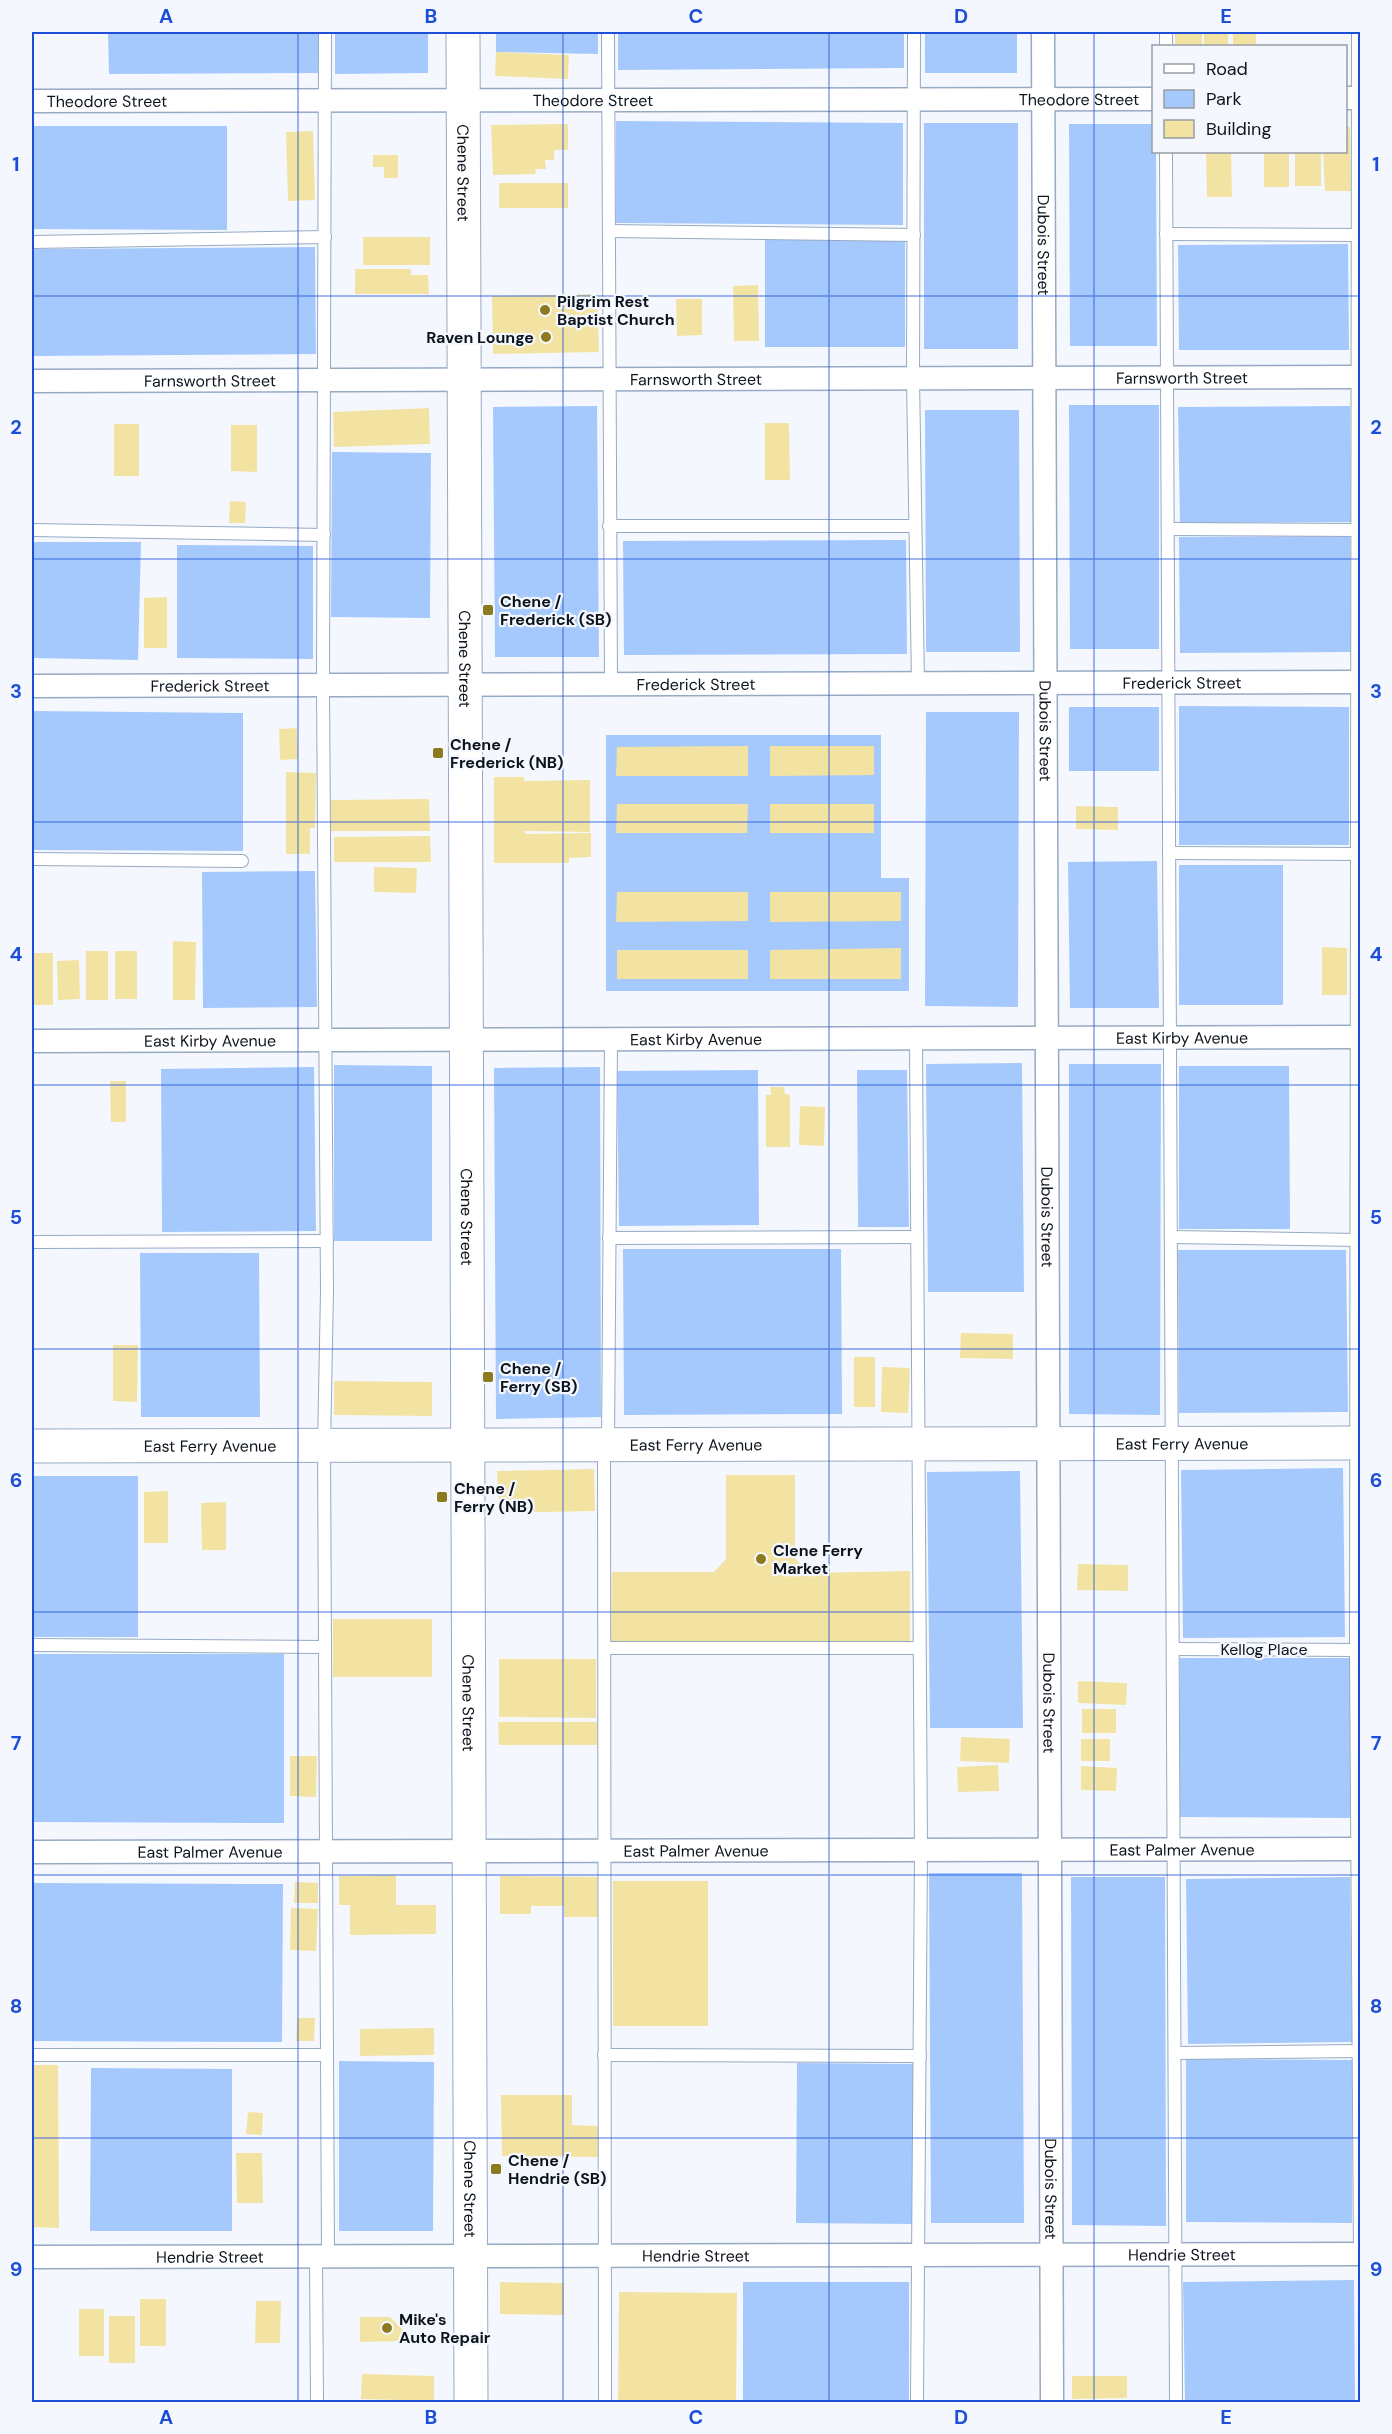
<svg xmlns="http://www.w3.org/2000/svg" width="1392" height="2434" font-family="'DM Sans',sans-serif">
	<style>
		.green { fill: #a5c9fc }
		.building { fill: #f3e3a3 }
		.lines { fill: none; stroke-linecap: round; stroke-linejoin: round }
		.lane-casing { stroke: #97aac3; stroke-width: 14 }
		.street-casing { stroke: #97aac3; stroke-width: 25 }
		.secondary-casing { stroke: #97aac3; stroke-width: 35 }
		.lane { stroke: #fff; stroke-width: 12 }
		.street { stroke: #fff; stroke-width: 22 }
		.secondary { stroke: #fff; stroke-width: 33 }
		.grid { fill: none; stroke: #1d4ed8; stroke-width: 1.5; stroke-opacity: 0.55 }
		.poi-dot { fill: #8d791e; stroke: #f4f8fe; stroke-width: 2 }
		.labels { text-anchor: middle; stroke-width: 4.5; stroke-linejoin: round; paint-order: stroke }
		.street-label { font-size: 16px; fill: #0d141d; stroke: #f4f8fe }
		.poi-label { font-size: 16px; font-weight: bold; fill: #0d141d; stroke: #f4f8fe; text-anchor: start }
		.neatline { fill: none; stroke: #1d4ed8; stroke-width: 2 }
		.grid-label { font-size: 20px; text-anchor: middle; font-weight: bold; fill: #1d4ed8 }
	</style>
	<rect width="100%" height="100%" fill="#f4f8fe"/>
	<g class="green">
		<polygon points="108,32 318,32 318,73 109,74"/>
		<polygon points="335,32 428,32 428,73 335,74"/>
		<polygon points="496,32 598,32 598,54 496,52"/>
		<polygon points="618,32 904,32 904,68 618,70"/>
		<rect x="925" y="32" width="92" height="41"/>
		<polygon points="616,121 903,123 903,225 616,223"/>
		<rect x="924" y="123" width="94" height="226"/>
		<polygon points="1069,124 1153,124 1154,152 1156,152 1157,346 1070,346"/>
		<polygon points="32,126 227,126 227,230 32,229"/>
		<rect x="765" y="240" width="140" height="107"/>
		<polygon points="1348,244 1349,350 1179,350 1178,245"/>
		<polygon points="315,247 316,354 32,356 32,249"/>
		<polygon points="1069,405 1159,405 1159,649 1070,649"/>
		<polygon points="597,406 599,657 495,657 493,407"/>
		<polygon points="1350,406 1351,522 1180,523 1178,407"/>
		<polygon points="925,410 1019,410 1020,652 926,652"/>
		<polygon points="332,452 431,453 430,618 331,617"/>
		<polygon points="1350,536 1351,652 1180,653 1179,537"/>
		<polygon points="906,540 907,654 624,655 623,541"/>
		<polygon points="32,542 141,542 138,660 32,658"/>
		<polygon points="177,545 313,546 313,659 177,658"/>
		<polygon points="1179,706 1349,707 1349,845 1179,845"/>
		<rect x="1069" y="707" width="90" height="64"/>
		<polygon points="32,711 243,713 243,851 32,850"/>
		<polygon points="926,712 1019,712 1018,1007 925,1006"/>
		<polygon points="606,735 881,735 881,878 909,878 909,991 606,991"/>
		<polygon points="1157,861 1159,1008 1070,1008 1068,862"/>
		<rect x="1179" y="865" width="104" height="140"/>
		<polygon points="315,871 317,1007 203,1008 202,872"/>
		<polygon points="1022,1063 1024,1292 928,1292 926,1064"/>
		<polygon points="1069,1064 1161,1064 1160,1415 1069,1414"/>
		<polygon points="334,1065 432,1066 432,1241 334,1241"/>
		<polygon points="1179,1066 1289,1066 1290,1229 1179,1229"/>
		<polygon points="314,1067 316,1231 162,1232 161,1069"/>
		<polygon points="600,1067 601,1417 496,1419 494,1068"/>
		<polygon points="758,1070 759,1225 619,1226 617,1071"/>
		<polygon points="857,1070 907,1070 909,1227 858,1227"/>
		<polygon points="623,1249 841,1249 842,1414 624,1415"/>
		<polygon points="1178,1250 1346,1250 1348,1412 1179,1413"/>
		<polygon points="140,1253 259,1253 260,1417 141,1417"/>
		<polygon points="1343,1468 1345,1637 1183,1638 1181,1470"/>
		<polygon points="1020,1471 1023,1728 930,1728 927,1472"/>
		<rect x="32" y="1476" width="106" height="161"/>
		<polygon points="32,1654 284,1654 284,1823 32,1822"/>
		<polygon points="1180,1658 1350,1658 1350,1818 1180,1817"/>
		<polygon points="929,1873 1022,1873 1024,2223 931,2223"/>
		<polygon points="1071,1877 1165,1877 1166,2226 1072,2225"/>
		<polygon points="1350,1877 1352,2042 1188,2044 1186,1879"/>
		<polygon points="33,1883 283,1884 282,2042 33,2041"/>
		<polygon points="1186,2059 1352,2060 1352,2223 1186,2222"/>
		<polygon points="339,2061 434,2062 433,2231 339,2231"/>
		<polygon points="797,2063 913,2064 913,2224 796,2223"/>
		<polygon points="91,2068 232,2069 232,2231 90,2231"/>
		<polygon points="1354,2280 1355,2402 1185,2402 1183,2282"/>
		<rect x="743" y="2282" width="166" height="120"/>
	</g>
	<g class="building">
		<rect x="1175" y="32" width="27" height="14"/>
		<rect x="1204" y="32" width="24" height="14"/>
		<rect x="1233" y="32" width="23" height="14"/>
		<polygon points="496,52 569,55 568,79 495,76"/>
		<polygon points="568,124 568,150 554,150 554,160 545,160 546,169 535,169 536,174 493,175 491,125"/>
		<polygon points="1346,127 1350,127 1351,191 1325,191 1323,152 1346,152"/>
		<polygon points="313,131 315,200 288,201 286,132"/>
		<polygon points="1206,152 1231,152 1232,197 1207,197"/>
		<rect x="1264" y="152" width="25" height="35"/>
		<rect x="1295" y="152" width="26" height="34"/>
		<polygon points="373,155 398,155 398,178 384,178 384,167 373,167"/>
		<rect x="499" y="183" width="69" height="25"/>
		<rect x="363" y="237" width="67" height="28"/>
		<polygon points="355,269 411,269 411,275 428,275 429,294 355,294"/>
		<polygon points="758,285 759,341 734,341 733,286"/>
		<polygon points="597,294 599,352 493,354 492,296"/>
		<polygon points="676,299 702,299 702,335 677,336"/>
		<polygon points="429,408 430,444 334,447 333,412"/>
		<polygon points="765,423 789,423 790,480 765,480"/>
		<rect x="114" y="424" width="25" height="52"/>
		<polygon points="231,425 257,425 257,472 231,471"/>
		<polygon points="230,501 246,502 245,523 229,523"/>
		<polygon points="167,597 167,648 144,648 144,598"/>
		<polygon points="297,728 298,759 280,760 279,729"/>
		<polygon points="748,746 748,776 616,776 617,747"/>
		<polygon points="770,746 874,746 874,775 770,776"/>
		<polygon points="286,772 316,773 315,828 310,828 310,854 286,854"/>
		<polygon points="494,777 524,777 524,781 590,780 590,832 525,831 525,834 591,833 591,857 569,858 569,863 494,863"/>
		<polygon points="429,799 430,831 331,831 331,800"/>
		<polygon points="617,804 748,804 747,833 616,833"/>
		<rect x="770" y="804" width="104" height="29"/>
		<polygon points="1076,806 1118,807 1118,830 1076,829"/>
		<polygon points="430,836 431,862 334,862 334,837"/>
		<polygon points="374,867 417,868 416,893 374,892"/>
		<polygon points="617,892 748,892 748,921 616,922"/>
		<polygon points="770,892 901,892 901,921 770,922"/>
		<polygon points="173,941 196,942 195,1000 173,1000"/>
		<polygon points="1322,947 1347,948 1347,995 1322,995"/>
		<polygon points="901,948 901,979 770,979 770,950"/>
		<rect x="617" y="950" width="131" height="29"/>
		<rect x="86" y="951" width="22" height="49"/>
		<rect x="115" y="951" width="22" height="48"/>
		<rect x="32" y="953" width="21" height="52"/>
		<polygon points="79,960 80,999 58,1000 57,961"/>
		<polygon points="110,1081 126,1081 126,1122 111,1122"/>
		<polygon points="770,1087 784,1087 785,1094 790,1095 790,1147 766,1147 766,1095 771,1095"/>
		<polygon points="800,1106 825,1107 824,1146 799,1145"/>
		<polygon points="961,1333 1013,1334 1013,1359 960,1358"/>
		<polygon points="113,1345 138,1345 137,1402 113,1401"/>
		<rect x="854" y="1357" width="21" height="50"/>
		<polygon points="882,1367 910,1368 908,1413 881,1412"/>
		<polygon points="334,1381 432,1382 432,1416 334,1415"/>
		<polygon points="594,1469 595,1511 499,1513 497,1471"/>
		<polygon points="726,1475 795,1475 795,1558 809,1573 910,1571 910,1641 611,1642 612,1572 714,1572 726,1559"/>
		<polygon points="168,1491 168,1543 144,1543 144,1492"/>
		<polygon points="226,1502 226,1550 202,1550 201,1503"/>
		<polygon points="1078,1564 1128,1565 1128,1591 1077,1590"/>
		<rect x="333" y="1619" width="99" height="58"/>
		<polygon points="499,1659 596,1659 596,1718 499,1717"/>
		<polygon points="1078,1681 1127,1683 1126,1705 1078,1703"/>
		<rect x="1082" y="1709" width="34" height="24"/>
		<polygon points="498,1722 597,1722 597,1745 499,1745"/>
		<polygon points="961,1737 1010,1739 1009,1763 960,1761"/>
		<rect x="1081" y="1739" width="29" height="22"/>
		<polygon points="290,1756 317,1756 316,1797 290,1796"/>
		<polygon points="998,1765 999,1791 958,1792 957,1767"/>
		<polygon points="1081,1766 1117,1768 1116,1791 1081,1790"/>
		<polygon points="396,1875 396,1905 436,1905 436,1934 350,1935 350,1905 339,1905 339,1876"/>
		<polygon points="500,1876 598,1877 598,1917 564,1917 564,1906 531,1906 531,1914 500,1914"/>
		<rect x="613" y="1881" width="95" height="145"/>
		<polygon points="295,1882 318,1883 318,1903 294,1903"/>
		<polygon points="291,1908 318,1909 316,1951 290,1950"/>
		<polygon points="297,2018 315,2018 314,2041 296,2041"/>
		<polygon points="434,2028 434,2055 360,2056 360,2029"/>
		<polygon points="32,2065 58,2065 59,2228 32,2227"/>
		<polygon points="501,2095 572,2095 572,2125 598,2126 598,2157 502,2156"/>
		<polygon points="248,2112 263,2113 262,2135 246,2134"/>
		<polygon points="236,2153 262,2153 263,2203 237,2203"/>
		<polygon points="500,2282 564,2283 564,2315 500,2314"/>
		<polygon points="619,2292 737,2293 736,2402 618,2402"/>
		<rect x="140" y="2299" width="26" height="47"/>
		<polygon points="256,2301 281,2301 280,2343 255,2343"/>
		<rect x="79" y="2309" width="25" height="47"/>
		<rect x="109" y="2316" width="26" height="47"/>
		<polygon points="360,2317 390,2317 403,2330 403,2341 360,2342"/>
		<polygon points="362,2374 434,2376 434,2401 361,2399"/>
		<polygon points="1072,2376 1127,2376 1127,2398 1072,2399"/>
	</g>
	<g class="lines">
		<defs>
			<g id="lane">
				<polyline points="325,32 323,685 327,1291 324,1446 328,2257"/>
				<polyline points="608,32 611,684"/>
				<polyline points="914,32 913,379 918,683"/>
				<polyline points="1166,32 1166,46"/>
				<polyline points="1358,32 1356,1650 1360,2258"/>
				<polyline points="1166,152 1176,2402"/>
				<polyline points="609,231 914,235"/>
				<polyline points="1166,234 1358,235"/>
				<polyline points="32,242 325,237"/>
				<polyline points="609,526 915,526"/>
				<polyline points="1168,529 1358,530"/>
				<polyline points="32,530 324,535"/>
				<polyline points="1169,853 1358,854"/>
				<polyline points="32,859 242,861"/>
				<polyline points="916,1038 921,1850 917,2402"/>
				<polyline points="1171,1237 1358,1240"/>
				<polyline points="609,1238 917,1237"/>
				<polyline points="32,1242 327,1241"/>
				<polyline points="608,1444 611,1039"/>
				<polyline points="604,1446 605,2402"/>
				<polyline points="32,1645 325,1647"/>
				<polyline points="605,1648 919,1648"/>
				<polyline points="1173,1649 1356,1650"/>
				<polyline points="1175,2053 1359,2051"/>
				<polyline points="32,2055 327,2055"/>
				<polyline points="604,2055 920,2056"/>
				<polyline points="316,2257 317,2402"/>
			</g>
			<g id="street">
				<path id="s1" d="M1043,32L1052,2402"/>
				<polyline points="1346,98 1360,98"/>
				<path id="s2" d="M32,101L1154,99"/>
				<path id="s3" d="M32,381L1360,377"/>
				<path id="s4" d="M32,686L1360,682"/>
				<path id="s5" d="M32,1041L1360,1037"/>
				<path id="s6" d="M32,1852L1360,1849"/>
				<path id="s7" d="M32,2257L1360,2254"/>
			</g>
			<g id="secondary">
				<path id="s8" d="M463,32L471,2402"/>
				<path id="s9" d="M32,1446L1360,1443"/>
			</g>
		</defs>
		<use href="#lane" class="lane-casing"/>
		<use href="#street" class="street-casing"/>
		<use href="#secondary" class="secondary-casing"/>
		<use href="#lane" class="lane"/>
		<use href="#street" class="street"/>
		<use href="#secondary" class="secondary"/>
	</g>
	<path class="grid" d="M298,32V2402M563,32V2402M829,32V2402M1094,32V2402M32,296H1360M32,559H1360M32,822H1360M32,1085H1360M32,1349H1360M32,1612H1360M32,1875H1360M32,2138H1360"/>
	<g class="poi-dot">
		<circle cx="545" cy="310" r="6"/>
		<circle cx="546" cy="337" r="6"/>
		<rect x="482" y="604" width="12" height="12" rx="3"/>
		<rect x="432" y="747" width="12" height="12" rx="3"/>
		<rect x="482" y="1371" width="12" height="12" rx="3"/>
		<rect x="436" y="1491" width="12" height="12" rx="3"/>
		<circle cx="761" cy="1559" r="6"/>
		<rect x="490" y="2163" width="12" height="12" rx="3"/>
		<circle cx="387" cy="2328" r="6"/>
	</g>
	<g class="labels">
		<g class="street-label">
			<text dy="6" stroke="none"><textPath href="#s2" startOffset="1047">Theodore Street</textPath></text>
			<text dy="6" stroke="none"><textPath href="#s2" startOffset="561">Theodore Street</textPath></text>
			<text dy="6" stroke="none"><textPath href="#s2" startOffset="75">Theodore Street</textPath></text>
			<text dy="6" stroke="none"><textPath href="#s8" startOffset="141">Chene Street</textPath></text>
			<text dy="6" stroke="none"><textPath href="#s1" startOffset="213">Dubois Street</textPath></text>
			<text dy="6" stroke="none"><textPath href="#s3" startOffset="1150">Farnsworth Street</textPath></text>
			<text dy="6" stroke="none"><textPath href="#s3" startOffset="664">Farnsworth Street</textPath></text>
			<text dy="6" stroke="none"><textPath href="#s3" startOffset="178">Farnsworth Street</textPath></text>
			<text dy="6" stroke="none"><textPath href="#s8" startOffset="627">Chene Street</textPath></text>
			<text dy="6" stroke="none"><textPath href="#s4" startOffset="1150">Frederick Street</textPath></text>
			<text dy="6" stroke="none"><textPath href="#s4" startOffset="664">Frederick Street</textPath></text>
			<text dy="6" stroke="none"><textPath href="#s4" startOffset="178">Frederick Street</textPath></text>
			<text dy="6" stroke="none"><textPath href="#s1" startOffset="699">Dubois Street</textPath></text>
			<text dy="6" stroke="none"><textPath href="#s5" startOffset="1150">East Kirby Avenue</textPath></text>
			<text dy="6" stroke="none"><textPath href="#s5" startOffset="664">East Kirby Avenue</textPath></text>
			<text dy="6" stroke="none"><textPath href="#s5" startOffset="178">East Kirby Avenue</textPath></text>
			<text dy="6" stroke="none"><textPath href="#s8" startOffset="1185">Chene Street</textPath></text>
			<text dy="6" stroke="none"><textPath href="#s1" startOffset="1185">Dubois Street</textPath></text>
			<text dy="6" stroke="none"><textPath href="#s9" startOffset="1150">East Ferry Avenue</textPath></text>
			<text dy="6" stroke="none"><textPath href="#s9" startOffset="664">East Ferry Avenue</textPath></text>
			<text dy="6" stroke="none"><textPath href="#s9" startOffset="178">East Ferry Avenue</textPath></text>
			<text x="1264" y="1655">Kellog Place</text>
			<text dy="6" stroke="none"><textPath href="#s8" startOffset="1671">Chene Street</textPath></text>
			<text dy="6" stroke="none"><textPath href="#s1" startOffset="1671">Dubois Street</textPath></text>
			<text dy="6" stroke="none"><textPath href="#s6" startOffset="1150">East Palmer Avenue</textPath></text>
			<text dy="6" stroke="none"><textPath href="#s6" startOffset="664">East Palmer Avenue</textPath></text>
			<text dy="6" stroke="none"><textPath href="#s6" startOffset="178">East Palmer Avenue</textPath></text>
			<text dy="6" stroke="none"><textPath href="#s8" startOffset="2157">Chene Street</textPath></text>
			<text dy="6" stroke="none"><textPath href="#s1" startOffset="2157">Dubois Street</textPath></text>
			<text dy="6" stroke="none"><textPath href="#s7" startOffset="1150">Hendrie Street</textPath></text>
			<text dy="6" stroke="none"><textPath href="#s7" startOffset="664">Hendrie Street</textPath></text>
			<text dy="6" stroke="none"><textPath href="#s7" startOffset="178">Hendrie Street</textPath></text>
		</g>
		<g class="poi-label">
			<text x="557" y="307">Pilgrim Rest<tspan x="557" dy="18">Baptist Church</tspan></text>
			<text x="534" y="343" text-anchor="end">Raven Lounge</text>
			<text x="500" y="607">Chene /<tspan x="500" dy="18">Frederick (SB)</tspan></text>
			<text x="450" y="750">Chene /<tspan x="450" dy="18">Frederick (NB)</tspan></text>
			<text x="500" y="1374">Chene /<tspan x="500" dy="18">Ferry (SB)</tspan></text>
			<text x="454" y="1494">Chene /<tspan x="454" dy="18">Ferry (NB)</tspan></text>
			<text x="773" y="1556">Clene Ferry<tspan x="773" dy="18">Market</tspan></text>
			<text x="508" y="2166">Chene /<tspan x="508" dy="18">Hendrie (SB)</tspan></text>
			<text x="399" y="2325">Mike's<tspan x="399" dy="18">Auto Repair</tspan></text>
		</g>
	</g>
	<rect width="1392" height="2434" fill="none" stroke="#f4f8fe" stroke-width="66"/>
	<rect x="1152" y="45" width="195" height="108" fill="#f4f8fe" stroke="#989da4" stroke-width="1.5"/>
	<rect x="1164" y="64" width="30" height="9" fill="#ffffff" stroke="#989da4" stroke-width="1.5"/>
	<text x="1206" y="75" font-size="18" fill="#0d141d">Road</text>
	<rect x="1164" y="90" width="30" height="18" fill="#a5c9fc" stroke="#989da4" stroke-width="1.5"/>
	<text x="1206" y="105" font-size="18" fill="#0d141d">Park</text>
	<rect x="1164" y="120" width="30" height="18" fill="#f3e3a3" stroke="#989da4" stroke-width="1.5"/>
	<text x="1206" y="135" font-size="18" fill="#0d141d">Building</text>
	<rect x="33" y="33" width="1326" height="2368" class="neatline"/>
	<g class="grid-label">
		<text x="166" y="23">A</text>
		<text x="431" y="23">B</text>
		<text x="696" y="23">C</text>
		<text x="961" y="23">D</text>
		<text x="1226" y="23">E</text>
		<text x="16" y="171">1</text>
		<text x="1376" y="171">1</text>
		<text x="16" y="434">2</text>
		<text x="1376" y="434">2</text>
		<text x="16" y="698">3</text>
		<text x="1376" y="698">3</text>
		<text x="16" y="961">4</text>
		<text x="1376" y="961">4</text>
		<text x="16" y="1224">5</text>
		<text x="1376" y="1224">5</text>
		<text x="16" y="1487">6</text>
		<text x="1376" y="1487">6</text>
		<text x="16" y="1750">7</text>
		<text x="1376" y="1750">7</text>
		<text x="16" y="2013">8</text>
		<text x="1376" y="2013">8</text>
		<text x="16" y="2276">9</text>
		<text x="1376" y="2276">9</text>
		<text x="166" y="2424">A</text>
		<text x="431" y="2424">B</text>
		<text x="696" y="2424">C</text>
		<text x="961" y="2424">D</text>
		<text x="1226" y="2424">E</text>
	</g>
</svg>
